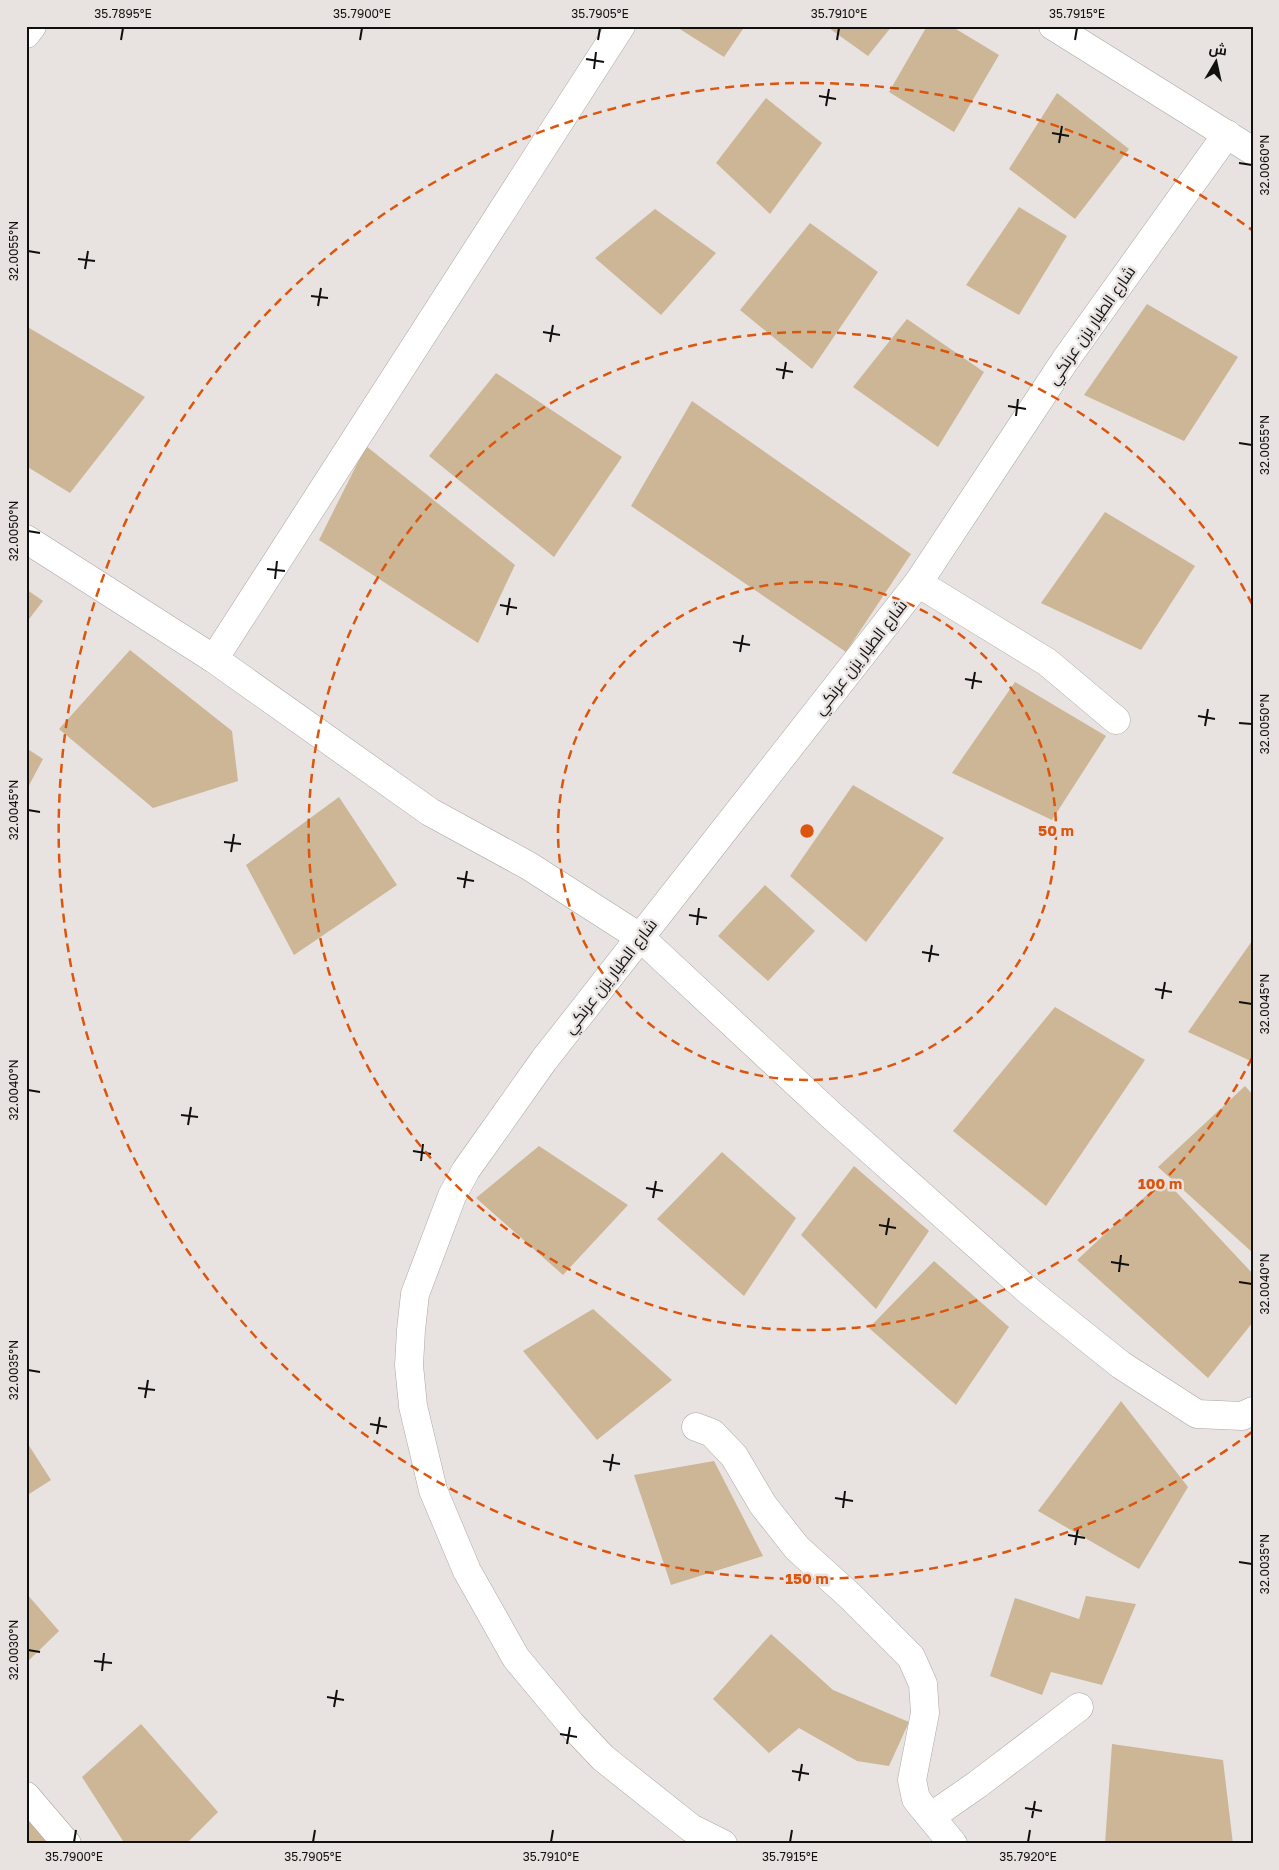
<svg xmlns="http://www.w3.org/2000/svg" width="1279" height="1870" font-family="'Golos Text',Cairo,sans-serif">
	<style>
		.building { fill: #ccb695 }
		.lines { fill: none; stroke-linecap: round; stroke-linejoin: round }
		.minor-casing { stroke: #aba6a4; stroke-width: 29 }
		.minor { stroke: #fff; stroke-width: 28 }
		.ticks { fill: none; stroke: #11100f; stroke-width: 2 }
		.ring { fill: none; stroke: #dd550c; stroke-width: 2.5; stroke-dasharray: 9 6 }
		.labels { text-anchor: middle; stroke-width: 5; stroke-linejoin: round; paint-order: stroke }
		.street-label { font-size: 16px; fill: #11100f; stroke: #e8e3e1 }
		.centre { fill: #dd550c; stroke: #e8e3e1; stroke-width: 2.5 }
		.ring-label { font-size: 15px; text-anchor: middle; font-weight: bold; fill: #dd550c; stroke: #e8e3e1; stroke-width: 5; stroke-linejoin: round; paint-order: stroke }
		.neatline { fill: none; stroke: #11100f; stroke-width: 2 }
		.ticks-label { font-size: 12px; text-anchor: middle; fill: #11100f }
	</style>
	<rect width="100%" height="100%" fill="#e8e3e1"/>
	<g class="building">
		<polygon points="675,26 745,26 724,57"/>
		<polygon points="826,26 892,26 868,56"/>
		<polygon points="927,26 951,26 999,55 954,132 889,92"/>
		<polygon points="1057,93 1129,149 1075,219 1009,169"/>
		<polygon points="766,98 822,143 770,214 716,163"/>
		<polygon points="1019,207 1067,236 1019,315 966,285"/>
		<polygon points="655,209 716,253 661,315 595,258"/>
		<polygon points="810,223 878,272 812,369 740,310"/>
		<polygon points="1147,304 1238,357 1184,441 1084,395"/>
		<polygon points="907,319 984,372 938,447 853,387"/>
		<polygon points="26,326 145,397 70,493 26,466"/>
		<polygon points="496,373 622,457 554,557 429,456"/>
		<polygon points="692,401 911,554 846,652 631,506"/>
		<polygon points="366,446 515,565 478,643 319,540"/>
		<polygon points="1105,512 1195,566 1141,650 1041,603"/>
		<polygon points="26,589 43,601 26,623"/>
		<polygon points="130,650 232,731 238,781 153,808 59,729"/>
		<polygon points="1015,682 1106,736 1052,820 952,773"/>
		<polygon points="26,748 43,759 26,791"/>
		<polygon points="853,785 944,838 866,942 790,876"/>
		<polygon points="339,797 397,885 294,955 246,865"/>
		<polygon points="765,885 815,931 768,981 718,936"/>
		<polygon points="1252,941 1253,942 1253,1062 1188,1032"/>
		<polygon points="1055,1007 1145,1060 1046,1206 953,1131"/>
		<polygon points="1245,1086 1253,1095 1253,1253 1158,1167"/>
		<polygon points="539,1146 628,1205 563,1275 476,1198"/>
		<polygon points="722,1152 796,1218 744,1296 657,1219"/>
		<polygon points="854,1166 929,1231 876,1309 801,1235"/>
		<polygon points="1164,1179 1253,1274 1253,1322 1208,1378 1077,1260"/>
		<polygon points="934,1261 1009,1327 956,1405 869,1328"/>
		<polygon points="593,1309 672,1380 597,1440 523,1351"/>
		<polygon points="1121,1401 1188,1487 1139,1569 1038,1511"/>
		<polygon points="26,1441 51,1480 26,1496"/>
		<polygon points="714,1461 763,1556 671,1585 634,1475"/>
		<polygon points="26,1593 59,1631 26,1663"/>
		<polygon points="1086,1596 1136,1604 1102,1685 1051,1672 1042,1695 990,1676 1015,1598 1079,1619"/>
		<polygon points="771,1634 833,1690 909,1722 889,1766 857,1761 799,1728 769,1753 713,1699"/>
		<polygon points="141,1724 218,1812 186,1844 125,1844 82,1777"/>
		<polygon points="1112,1744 1223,1760 1233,1844 1105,1844"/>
		<polygon points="26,1809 56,1844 26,1844"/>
	</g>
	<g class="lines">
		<defs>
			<g id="minor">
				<polyline points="1053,26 1253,151"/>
				<polyline points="26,34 32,26"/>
				<polyline points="26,539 214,659 430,812 529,866 641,938 831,1115 1031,1293 1121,1365 1197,1414 1242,1416 1253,1411"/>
				<polyline points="918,583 1047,662 1116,720"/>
				<polyline points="214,659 621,26"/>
				<polyline points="696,1427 712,1433 734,1456 763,1505 797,1548 850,1596 911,1657 923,1684 925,1713 912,1780 916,1799 953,1844"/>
				<polyline points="26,1796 67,1844"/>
				<polyline points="932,1816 978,1784 1079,1707"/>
				<polyline points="723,1844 691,1828 603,1758 571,1724 516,1658 467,1571 433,1490 413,1406 409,1365 411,1330 415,1294 452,1196 466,1170 544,1060 918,583 1066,359 1227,134"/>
			</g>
		</defs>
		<use href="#minor" class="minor-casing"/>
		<use href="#minor" class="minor"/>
	</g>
	<path class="ticks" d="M121,40L123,28M360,40L362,28M598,40L600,28M837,40L839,28M1075,40L1077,28M586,59L604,62M594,69L596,52M819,96L836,99M826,106L829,89M1052,133L1069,136M1059,143L1062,126M1239,163L1252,165M28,251L40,253M78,259L95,261M85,269L88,251M311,296L328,298M318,306L321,288M543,332L560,335M550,342L553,325M776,369L793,372M783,379L786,362M1008,406L1026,409M1016,416L1018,399M1239,443L1252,445M28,531L40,533M267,569L285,571M275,579L277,561M500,605L517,608M507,615L510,598M733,642L750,645M740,652L743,635M965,679L982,682M972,689L975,672M1198,716L1215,719M1239,723L1252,724M1205,726L1208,709M28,810L40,812M224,842L241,844M231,852L234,834M457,878L474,881M464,888L467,871M689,915L707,918M697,925L699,908M922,952L939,955M929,962L932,945M1155,989L1172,992M1162,999L1165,982M1239,1002L1252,1004M28,1090L40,1092M181,1115L198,1117M188,1125L191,1107M413,1151L431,1154M421,1161L423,1144M646,1188L663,1191M653,1198L656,1181M879,1225L896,1228M886,1235L889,1218M1111,1262L1129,1265M1119,1272L1121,1255M1239,1282L1252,1284M28,1370L40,1372M138,1388L155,1390M145,1398L148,1380M370,1424L387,1427M377,1434L380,1417M603,1461L620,1464M610,1471L613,1454M835,1498L853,1501M843,1508L845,1491M1068,1535L1085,1538M1075,1545L1078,1528M1239,1562L1252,1564M28,1650L40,1652M94,1661L112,1663M102,1671L104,1653M327,1697L344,1700M334,1707L337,1690M560,1734L577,1737M567,1744L570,1727M792,1771L809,1774M799,1781L802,1764M1025,1808L1042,1811M1032,1818L1035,1801M74,1842L76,1830M313,1842L315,1830M551,1842L553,1830M790,1842L792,1830M1028,1842L1030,1830"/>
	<g class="ring">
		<circle cx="807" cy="831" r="249"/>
		<path d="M1252 1058A499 499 0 1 1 1252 604"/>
		<path d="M1252 1432A748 748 0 1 1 1252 230"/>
	</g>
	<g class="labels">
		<g class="street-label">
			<text transform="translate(1091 325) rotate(-55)" y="6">شارع الطيار يزن عرنكي</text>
			<text transform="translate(860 657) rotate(-52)" y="6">شارع الطيار يزن عرنكي</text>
			<text transform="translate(610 976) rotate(-52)" y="6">شارع الطيار يزن عرنكي</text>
		</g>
	</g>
	<circle cx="807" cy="831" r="8" class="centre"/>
	<g class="ring-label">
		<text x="1056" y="836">50 m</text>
		<text x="1160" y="1189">100 m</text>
		<text x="807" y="1584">150 m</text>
	</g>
	<rect width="1279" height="1870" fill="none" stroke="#e8e3e1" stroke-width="55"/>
	<g transform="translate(1216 62) rotate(9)" stroke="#e8e3e1" stroke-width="4" paint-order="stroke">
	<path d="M0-4L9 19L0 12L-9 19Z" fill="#11100f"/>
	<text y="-8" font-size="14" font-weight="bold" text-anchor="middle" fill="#11100f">ش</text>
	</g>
	<rect x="28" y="28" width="1224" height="1814" class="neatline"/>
	<g class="ticks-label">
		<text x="123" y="18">35.7895°E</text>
		<text x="362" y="18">35.7900°E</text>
		<text x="600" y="18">35.7905°E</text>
		<text x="839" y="18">35.7910°E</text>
		<text x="1077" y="18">35.7915°E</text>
		<text transform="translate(1265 165) rotate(-90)" y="4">32.0060°N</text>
		<text transform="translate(14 251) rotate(-90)" y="4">32.0055°N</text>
		<text transform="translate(1265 445) rotate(-90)" y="4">32.0055°N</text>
		<text transform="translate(14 531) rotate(-90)" y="4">32.0050°N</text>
		<text transform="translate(1265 724) rotate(-90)" y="4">32.0050°N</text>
		<text transform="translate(14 810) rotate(-90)" y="4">32.0045°N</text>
		<text transform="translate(1265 1004) rotate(-90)" y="4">32.0045°N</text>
		<text transform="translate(14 1090) rotate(-90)" y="4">32.0040°N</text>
		<text transform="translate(1265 1284) rotate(-90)" y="4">32.0040°N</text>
		<text transform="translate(14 1370) rotate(-90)" y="4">32.0035°N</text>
		<text transform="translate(1265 1564) rotate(-90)" y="4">32.0035°N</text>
		<text transform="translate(14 1650) rotate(-90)" y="4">32.0030°N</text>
		<text x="74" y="1861">35.7900°E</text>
		<text x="313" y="1861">35.7905°E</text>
		<text x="551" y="1861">35.7910°E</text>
		<text x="790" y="1861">35.7915°E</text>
		<text x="1028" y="1861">35.7920°E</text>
	</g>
</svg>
